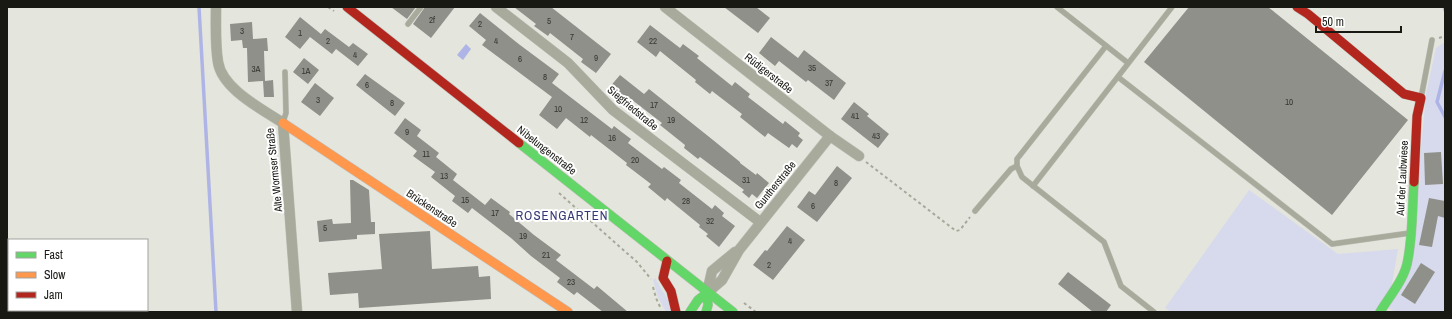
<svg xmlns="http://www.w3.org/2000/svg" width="1452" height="319" font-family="'Archivo Narrow',sans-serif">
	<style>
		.green { fill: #d6daec }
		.water { fill: #aeb5e6 }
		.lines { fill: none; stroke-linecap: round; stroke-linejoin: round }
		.stream { stroke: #aeb5e6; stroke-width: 3.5 }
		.building { fill: #90908a }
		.lane-casing { stroke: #bebfb9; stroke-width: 6 }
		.street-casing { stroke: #bebfb9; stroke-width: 11 }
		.fast-casing { stroke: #bebfb9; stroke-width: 10 }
		.slow-casing { stroke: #bebfb9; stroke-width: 10 }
		.jam-casing { stroke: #bebfb9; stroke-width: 10 }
		.path { stroke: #a7a89b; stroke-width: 2; stroke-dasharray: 3 3; stroke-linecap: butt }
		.lane { stroke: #a8aa9b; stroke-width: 5 }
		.street { stroke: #a8aa9b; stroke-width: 10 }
		.fast { stroke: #63d668; stroke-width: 9 }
		.slow { stroke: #ff974d; stroke-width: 9 }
		.jam { stroke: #b3261e; stroke-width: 9 }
		.labels { text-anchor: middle; stroke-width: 4; stroke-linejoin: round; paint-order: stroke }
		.number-label { font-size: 9px; fill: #363731 }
		.street-label { font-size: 11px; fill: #181913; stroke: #fff }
		.quarter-label { font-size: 13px; letter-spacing: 1px; fill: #343873; stroke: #fff }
	</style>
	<rect width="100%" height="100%" fill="#e4e5dc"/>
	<g class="green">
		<polygon points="1445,42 1445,312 1396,312 1386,307 1410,268 1426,94 1436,48"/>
		<polygon points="1249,190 1338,254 1398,249 1391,289 1376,312 1171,312 1165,308"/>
		<polygon points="655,278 667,298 671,312 666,312 658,297 653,280"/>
	</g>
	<polygon class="water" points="466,44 471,49 463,60 457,55"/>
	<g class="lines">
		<g class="stream">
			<polyline points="199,7 216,312"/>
			<polyline points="1444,7 1445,10"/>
			<polyline points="1445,71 1437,102 1445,117"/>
		</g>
	</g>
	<g class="building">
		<polygon points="391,7 416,7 407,19"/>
		<polygon points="425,7 455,7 431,38 413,24"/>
		<polygon points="514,7 551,7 611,54 596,73 581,62 583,59 550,33 548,36 534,26 536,24"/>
		<polygon points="724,7 756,7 770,18 758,33"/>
		<polygon points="1189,7 1268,7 1408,120 1332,215 1144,62"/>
		<polygon points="480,13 520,45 559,74 552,83 612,129 614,126 623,133 631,139 628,143 662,169 664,167 681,180 679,183 712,209 715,205 724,213 722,216 735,226 719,247 706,236 708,234 699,227 700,225 667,198 665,201 648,187 651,184 626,165 627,163 591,135 590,137 566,118 557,129 539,115 552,97 482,45 486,40 469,26"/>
		<polygon points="300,17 321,34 325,29 349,47 353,43 368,54 358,66 336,49 332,54 310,37 300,49 285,37"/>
		<polygon points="252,22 253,39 267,38 268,51 264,51 265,81 273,80 274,97 264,97 263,81 248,82 247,48 243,48 242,40 231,41 230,24"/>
		<polygon points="650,25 680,48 683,44 699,56 697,58 732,86 735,82 750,94 748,97 783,124 785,121 800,133 798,136 803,140 797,148 792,144 789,148 768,133 765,137 740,117 742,114 712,91 710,94 695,82 696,80 660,51 656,57 637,42"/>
		<polygon points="771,37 798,58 804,50 846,83 834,100 808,80 806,82 779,61 775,66 759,53"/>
		<polygon points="304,58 319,70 308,84 293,72"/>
		<polygon points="365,74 405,103 395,116 356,85"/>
		<polygon points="620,75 644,94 649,89 713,140 740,162 740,163 756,175 757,173 769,183 757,198 752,194 749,198 742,192 744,190 700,157 698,159 684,148 685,145 660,125 662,123 627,96 623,101 608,89"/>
		<polygon points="315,83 334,98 320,116 301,102"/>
		<polygon points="854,102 869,114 867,116 889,134 878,148 841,119"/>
		<polygon points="405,118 421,130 417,136 439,153 436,157 457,174 453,180 485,205 491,198 510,212 509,214 534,235 561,255 556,260 594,289 597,286 628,312 603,312 577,292 574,295 557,282 560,278 531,256 511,238 472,208 468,213 452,201 455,196 431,177 435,172 413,156 417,151 394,133"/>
		<polygon points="1441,152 1443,184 1425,185 1424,153"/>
		<polygon points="837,166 852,178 817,222 797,207 809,191 815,195"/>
		<polygon points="350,180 353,180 369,190 371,222 375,222 375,234 357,235 357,239 319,242 317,221 332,219 333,224 351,223"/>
		<polygon points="1429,198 1445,201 1445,218 1438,216 1432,247 1419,245"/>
		<polygon points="787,226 805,240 773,280 753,265 765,250 767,251"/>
		<polygon points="430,231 432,269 478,266 479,277 490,276 491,299 359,308 358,293 330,295 328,273 382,269 379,234"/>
		<polygon points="1421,263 1435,272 1415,304 1401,295"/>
		<polygon points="1068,272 1111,305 1106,312 1093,312 1058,284"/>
	</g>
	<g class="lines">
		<defs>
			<g id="lane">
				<polyline points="1057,7 1128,63"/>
				<polyline points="408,24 421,7"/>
				<polyline points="1106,46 1017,159 1017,166 1022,177 1104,242 1121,286 1154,312"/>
				<polyline points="1118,77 1332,244 1410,233"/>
				<polyline points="1421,98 1432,40"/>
				<polyline points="283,122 286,113 285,72"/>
				<polyline points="1033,186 1172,7"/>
				<polyline points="975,211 1011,169 1017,166"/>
			</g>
			<g id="street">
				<path d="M216,7C216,25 215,44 218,62C222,89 262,109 283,123L297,312"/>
				<polyline points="496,7 568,63 613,110 760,222"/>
				<polyline points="665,7 830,136 859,156"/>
				<polyline points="707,293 722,280 739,250 830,136"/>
				<polyline points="707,293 712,271 735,252"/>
			</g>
			<g id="fast">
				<polyline points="519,143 733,312"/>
				<polyline points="690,312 698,300 707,293 708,305 706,312"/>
				<path d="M1380,312C1389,297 1403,281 1407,264C1413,238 1412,208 1414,182"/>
			</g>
			<polyline id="slow" points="283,123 568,312"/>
			<g id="jam">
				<polyline points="347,7 519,143"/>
				<polyline points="1297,7 1308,14 1404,94 1421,98 1417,116 1414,182"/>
				<polyline points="667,261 663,278 671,291 676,312"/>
			</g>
		</defs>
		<use href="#lane" class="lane-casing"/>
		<use href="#street" class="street-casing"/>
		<use href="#fast" class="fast-casing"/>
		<use href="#slow" class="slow-casing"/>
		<use href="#jam" class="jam-casing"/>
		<g class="path">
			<polyline points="328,7 334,11"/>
			<polyline points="1439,38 1445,36"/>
			<polyline points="866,162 956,231 960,230 970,217"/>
			<polyline points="559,193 637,262 651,279"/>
			<polyline points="653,287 656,298 661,309"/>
			<polyline points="744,303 756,312"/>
		</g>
		<use href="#lane" class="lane"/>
		<use href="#street" class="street"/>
		<use href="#fast" class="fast"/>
		<use href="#slow" class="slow"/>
		<use href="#jam" class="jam"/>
	</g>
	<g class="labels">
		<g class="number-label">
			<text x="432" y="23">2f</text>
			<text x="549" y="24">5</text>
			<text x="480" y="27">2</text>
			<text x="242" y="34">3</text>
			<text x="300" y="36">1</text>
			<text x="572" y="40">7</text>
			<text x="328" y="44">2</text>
			<text x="496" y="44">4</text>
			<text x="653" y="44">22</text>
			<text x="355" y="58">4</text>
			<text x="596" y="61">9</text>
			<text x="520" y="62">6</text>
			<text x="812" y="71">35</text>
			<text x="256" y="72">3A</text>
			<text x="306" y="74">1A</text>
			<text x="545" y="80">8</text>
			<text x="829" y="86">37</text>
			<text x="367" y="88">6</text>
			<text x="318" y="103">3</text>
			<text x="1289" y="105">10</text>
			<text x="392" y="106">8</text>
			<text x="654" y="108">17</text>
			<text x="558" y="112">10</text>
			<text x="855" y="119">41</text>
			<text x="584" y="123">12</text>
			<text x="671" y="123">19</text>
			<text x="407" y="135">9</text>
			<text x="876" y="139">43</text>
			<text x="612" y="141">16</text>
			<text x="426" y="157">11</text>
			<text x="635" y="163">20</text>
			<text x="444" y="179">13</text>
			<text x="746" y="183">31</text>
			<text x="836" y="186">8</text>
			<text x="465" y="203">15</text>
			<text x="686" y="204">28</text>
			<text x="813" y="209">6</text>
			<text x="495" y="216">17</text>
			<text x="710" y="224">32</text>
			<text x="325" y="231">5</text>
			<text x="523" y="239">19</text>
			<text x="790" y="244">4</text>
			<text x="546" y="258">21</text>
			<text x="769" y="268">2</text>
			<text x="571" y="285">23</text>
		</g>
		<g class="street-label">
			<text transform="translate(769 73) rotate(38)" y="4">Rüdigerstraße</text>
			<text transform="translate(633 108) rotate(40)" y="4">Siegfriedstraße</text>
			<text transform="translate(547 150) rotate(38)" y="4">Nibelungenstraße</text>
			<text transform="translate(274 170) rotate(-96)" y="4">Alte Wormser Straße</text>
			<text transform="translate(1402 178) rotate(-87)" y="4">Auf der Laubwiese</text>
			<text transform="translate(775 185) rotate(-51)" y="4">Guntherstraße</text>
			<text transform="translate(432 208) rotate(34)" y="4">Brückenstraße</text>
		</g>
		<g class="quarter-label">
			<text x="562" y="220">ROSENGARTEN</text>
		</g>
	</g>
	<rect width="1452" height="319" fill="none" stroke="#181913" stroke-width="16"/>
	<rect x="8" y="239" width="140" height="72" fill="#ffffff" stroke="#a3a3a1"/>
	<rect x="16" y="252" width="20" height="6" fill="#63d668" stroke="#a3a3a1"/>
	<text x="44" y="259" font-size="12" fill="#181913">Fast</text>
	<rect x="16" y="272" width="20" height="6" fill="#ff974d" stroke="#a3a3a1"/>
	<text x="44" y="279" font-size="12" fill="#181913">Slow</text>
	<rect x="16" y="292" width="20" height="6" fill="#b3261e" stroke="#a3a3a1"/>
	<text x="44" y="299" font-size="12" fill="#181913">Jam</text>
	<path d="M1316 26v6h85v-6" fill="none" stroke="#181913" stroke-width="2"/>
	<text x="1322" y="26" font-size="12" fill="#181913" stroke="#ffffff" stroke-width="3" paint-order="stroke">50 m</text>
</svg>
